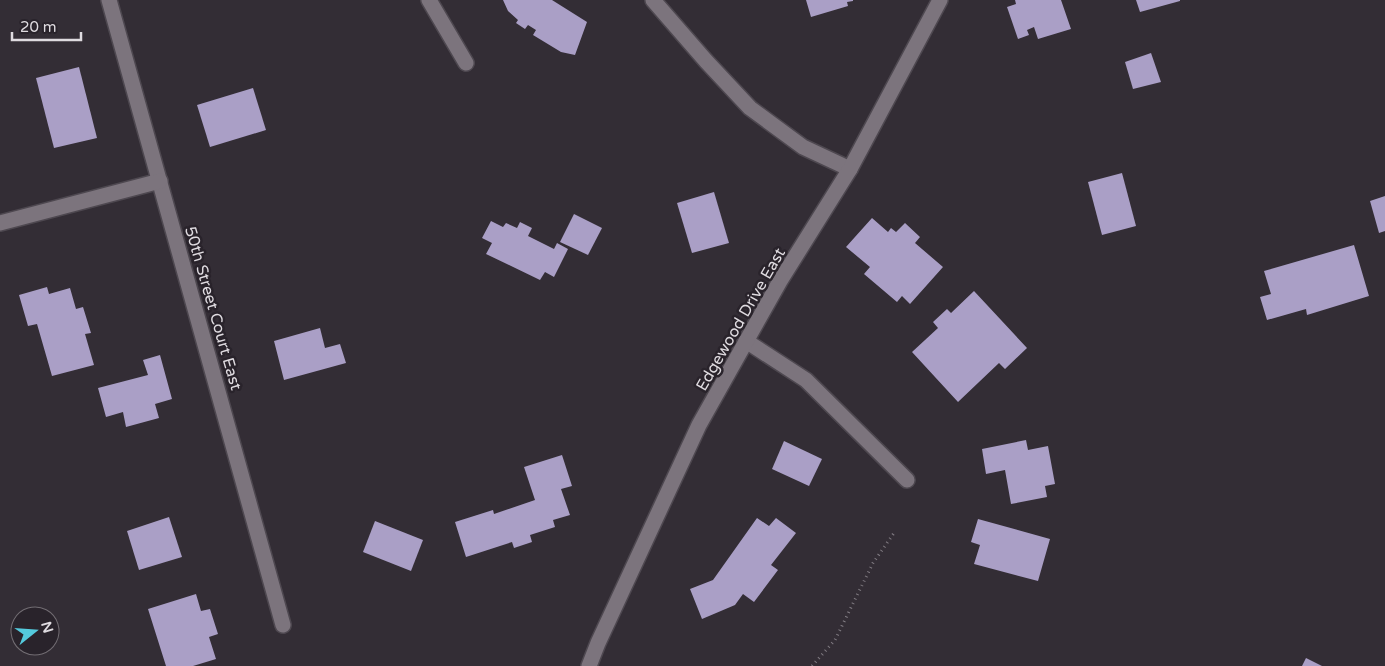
<svg xmlns="http://www.w3.org/2000/svg" width="1385" height="666" font-family="'Varela Round',sans-serif">
	<style>
		.building { fill: #aa9fc6 }
		.lines { fill: none; stroke-linecap: round; stroke-linejoin: round }
		.street-casing { stroke: #4e4850; stroke-width: 18 }
		.secondary-casing { stroke: #4e4850; stroke-width: 18 }
		.path { stroke: #807b82; stroke-width: 3; stroke-dasharray: 1 4; stroke-linecap: butt }
		.street { stroke: #7c747d; stroke-width: 15 }
		.secondary { stroke: #7c747d; stroke-width: 15 }
		.labels { text-anchor: middle; stroke-width: 5; stroke-linejoin: round; paint-order: stroke }
		.street-label { font-size: 16px; fill: #dfdbe0; stroke: #29232b }
	</style>
	<rect width="100%" height="100%" fill="#332d35"/>
	<g class="building">
		<polygon points="503,0 552,0 587,22 575,55 561,52 533,35 536,30 528,25 525,29 516,23 518,20 508,11"/>
		<polygon points="806,0 853,0 853,1 847,2 848,6 811,17"/>
		<polygon points="1015,0 1061,0 1071,29 1038,39 1034,27 1027,30 1029,35 1018,39 1007,7 1016,4"/>
		<polygon points="1136,0 1180,0 1180,1 1140,12"/>
		<polygon points="1151,53 1161,82 1133,89 1125,62"/>
		<polygon points="79,67 97,138 54,148 36,78"/>
		<polygon points="253,88 266,130 210,147 197,105"/>
		<polygon points="1122,173 1136,226 1102,235 1088,182"/>
		<polygon points="714,192 729,243 692,253 677,203"/>
		<polygon points="1385,196 1385,231 1379,233 1370,201"/>
		<polygon points="574,214 602,228 588,255 560,242"/>
		<polygon points="872,218 888,232 891,228 896,232 905,223 920,237 915,243 943,267 910,304 902,296 897,302 864,274 870,267 846,247"/>
		<polygon points="491,221 503,227 506,223 517,228 520,222 532,228 528,236 554,249 557,243 568,249 554,277 545,272 540,280 486,254 492,243 482,238"/>
		<polygon points="1354,245 1369,296 1307,315 1306,309 1267,320 1260,297 1271,294 1264,271"/>
		<polygon points="47,287 49,294 70,288 76,309 83,307 91,333 85,334 94,365 52,376 37,324 28,326 19,295"/>
		<polygon points="974,291 1027,348 1005,369 999,363 958,402 912,352 938,328 933,322 947,309 951,313"/>
		<polygon points="320,328 325,348 340,344 346,363 284,380 274,341"/>
		<polygon points="160,355 172,399 155,404 159,418 126,427 123,412 106,417 98,388 148,375 143,360"/>
		<polygon points="1026,440 1028,450 1048,446 1055,484 1045,486 1047,497 1011,504 1005,470 986,474 982,449"/>
		<polygon points="784,441 822,459 809,486 772,469"/>
		<polygon points="562,455 572,486 561,489 570,515 553,520 555,527 530,535 532,542 514,548 512,542 466,557 455,522 493,510 494,514 535,500 524,467"/>
		<polygon points="169,517 182,557 139,570 127,531"/>
		<polygon points="757,518 769,526 776,518 796,533 771,565 778,570 754,602 743,594 735,605 702,619 690,589 713,580"/>
		<polygon points="978,519 1050,539 1038,581 974,564 980,545 971,542"/>
		<polygon points="375,521 423,540 411,571 363,552"/>
		<polygon points="196,594 201,611 210,609 218,634 209,637 216,659 193,666 166,666 148,609"/>
		<polygon points="1306,658 1322,666 1302,666"/>
	</g>
	<g class="lines">
		<defs>
			<g id="street">
				<polyline points="109,0 283,625"/>
				<polyline points="429,0 466,63"/>
				<polyline points="0,223 160,181"/>
				<polyline points="746,341 806,380 907,480"/>
			</g>
			<g id="secondary">
				<polyline points="653,0 706,61 750,108 803,147 850,169"/>
				<polyline points="589,666 598,643 699,425 780,281 850,169 940,0"/>
			</g>
		</defs>
		<use href="#street" class="street-casing"/>
		<use href="#secondary" class="secondary-casing"/>
		<polyline class="path" points="812,666 835,640 873,563 894,533"/>
		<use href="#street" class="street"/>
		<use href="#secondary" class="secondary"/>
	</g>
	<g class="labels">
		<g class="street-label">
			<text transform="translate(214 308) rotate(74)" y="6">50th Street Court East</text>
			<text transform="translate(740 319) rotate(-60)" y="6">Edgewood Drive East</text>
		</g>
	</g>
	<g transform="translate(35 631) rotate(73)"><circle r="24" fill="#29232b" stroke="#726d73"/>
	<path d="M0-4L9 19L0 12L-9 19Z" fill="#54cadd"/>
	<text y="-8" font-size="14" font-weight="bold" text-anchor="middle" fill="#dfdbe0">N</text>
	</g>
	<path d="M12 32v8h69v-8" fill="none" stroke="#dfdbe0" stroke-width="2.5"/>
	<text x="20" y="32" font-size="15" fill="#dfdbe0" stroke="#29232b" stroke-width="4" paint-order="stroke">20 m</text>
</svg>
